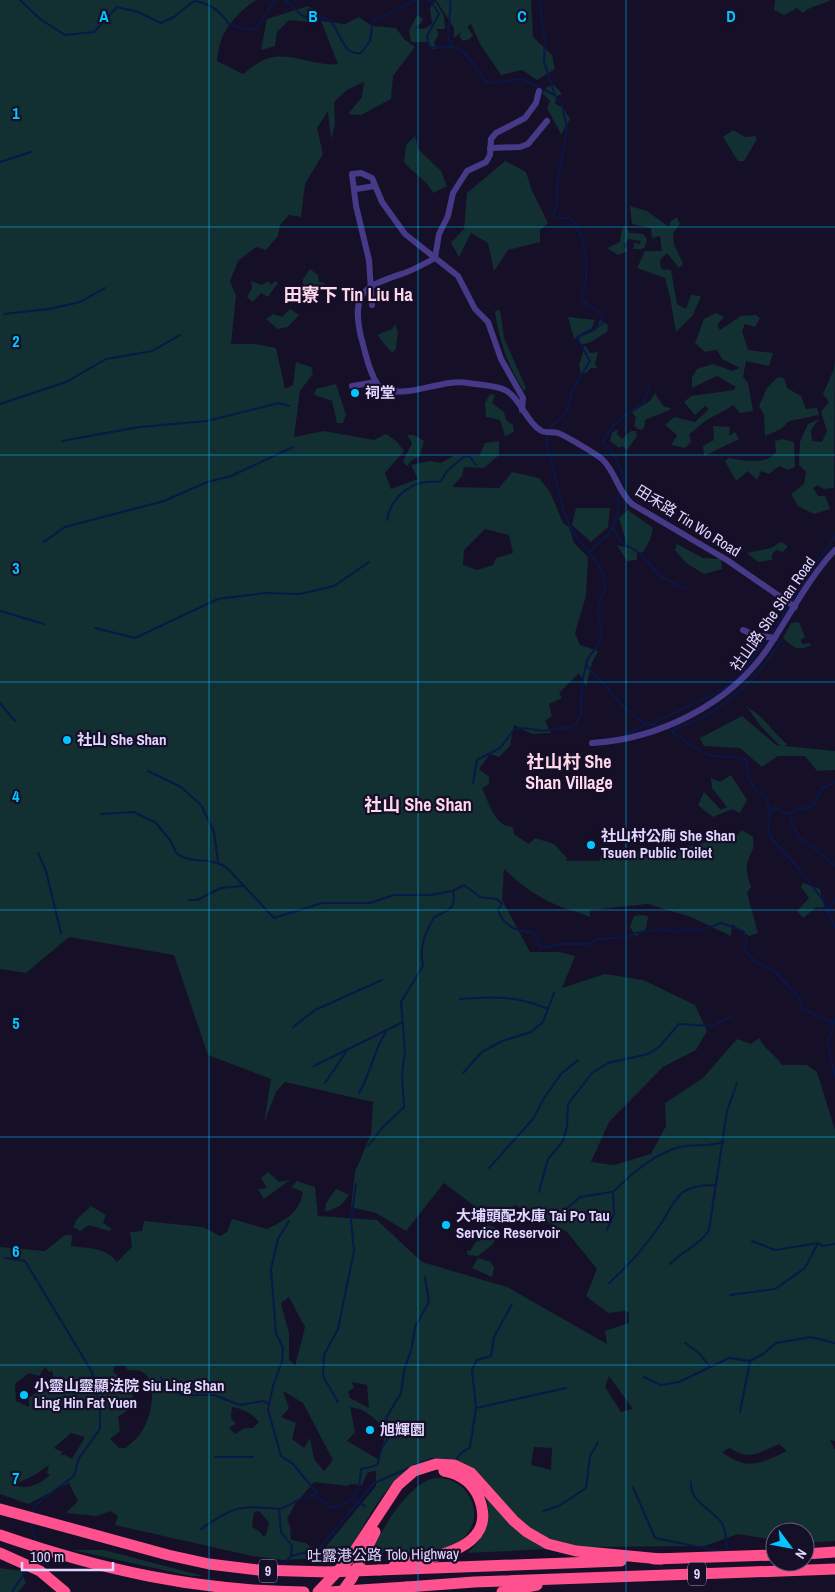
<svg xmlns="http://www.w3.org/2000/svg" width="835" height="1592" font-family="'Archivo Narrow','Noto Sans TC',sans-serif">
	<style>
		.green { fill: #122f32; fill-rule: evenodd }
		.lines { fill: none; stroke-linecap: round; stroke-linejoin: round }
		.stream { stroke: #091846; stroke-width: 2 }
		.street { stroke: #463987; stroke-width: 6 }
		.highway { stroke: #ff518e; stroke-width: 11 }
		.highway-bridge { stroke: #ff518e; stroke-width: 11 }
		.grid { fill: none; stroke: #02c6ff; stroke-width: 1; stroke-opacity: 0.55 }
		.poi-dot { fill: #02c6ff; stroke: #160f28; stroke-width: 2 }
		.labels { text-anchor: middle; stroke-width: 4.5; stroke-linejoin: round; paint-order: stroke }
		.shield { fill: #160f28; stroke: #a39abe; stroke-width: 1 }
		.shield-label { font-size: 14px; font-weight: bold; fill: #e0d6ff }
		.poi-label { font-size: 15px; font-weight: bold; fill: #e0d6ff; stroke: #160f28; text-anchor: start }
		.street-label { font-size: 15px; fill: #e0d6ff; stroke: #160f28 }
		.quarter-label { font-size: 18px; font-weight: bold; fill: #ffd8ec; stroke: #160f28 }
		.grid-label { font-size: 16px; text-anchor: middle; font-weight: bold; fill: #02c6ff; stroke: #160f28; stroke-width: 4.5; stroke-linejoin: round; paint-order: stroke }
	</style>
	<rect width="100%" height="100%" fill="#160f28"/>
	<g class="green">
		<path d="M0,0H257C245,5 227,25 222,38C219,45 218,54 217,61L243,74C250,69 260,60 269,58C292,52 315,67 338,64L321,21L345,24L359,17L372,26L396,28L404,39L415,47L393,76L391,99L361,115L348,114L362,97L364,82L347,90L334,102L335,125L331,139L328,111L317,128L323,154L305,184L301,217L289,215L280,225L278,236L266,250L256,247L238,261L230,281L236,296L231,344H256L276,348L285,389L293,385L296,362L311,367L313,374L300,391L294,437L324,431L374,440L386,434L396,441L404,451L385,473L391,489L418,479L411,465L430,461L441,463L453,456H479L485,443L499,441V455L484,468L464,467L462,476L452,487L499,488L512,472L539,478L550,492L563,523L569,527L574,543L588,557L586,596L575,633L580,645L598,651L592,663L586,686L579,673L559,693L562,698L549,704L552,716L545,721L551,733L532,734L514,725L510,746L499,757L490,754L479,769L489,777V784L482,788C489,803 495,827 513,827L514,834L529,844L535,838L554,844L567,858L566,861H600L601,855L612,853C626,860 632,858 644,849L652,854L702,844L724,831L732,841L742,830L753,837C755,853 751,849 748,861C745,869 748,879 751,887L747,893L758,933L749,936L732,924L731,936L691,917L648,904L590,910V917C577,911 564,909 552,903C533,894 519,883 504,869L502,900L530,952H560L575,956L562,988L605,974L643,980L695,1005L707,1031L696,1050L663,1067L609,1122L591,1162L614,1165L651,1154L666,1126L665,1103L703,1078L737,1039L751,1044L759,1038C765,1050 775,1054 782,1065H807L817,1072L835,1130V1441L830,1440L835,1450V1541L805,1543V1532H775V1540L738,1534L705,1546L583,1547L555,1541L535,1532L435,1459C389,1467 368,1522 344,1558L334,1559L324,1549L376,1486V1471L368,1472L362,1485L351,1484L347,1486L314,1482L295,1504L287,1519L290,1526L291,1540L306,1543L323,1558L283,1560L252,1556L115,1525L118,1516L110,1511L97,1516L66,1513L78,1501L69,1483L28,1504L0,1494V1247L45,1251L65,1235H72L71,1246C90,1249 103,1246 117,1262L132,1247L130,1232L142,1231L144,1221L203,1227L220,1236L227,1232L232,1219L267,1229C285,1220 299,1214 303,1192L291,1187L297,1181L315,1187L318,1216L377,1220L422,1262L507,1287L607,1344L605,1331L629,1323V1313L625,1311L608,1313L586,1296L597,1269L567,1232L515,1205L496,1222L444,1183L406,1231L376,1213L351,1207L355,1172L371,1134L373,1102L285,1082L276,1092L264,1123L271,1079L208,1055L174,955L69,937L26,973L0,969ZM485,529L509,535L513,553L496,558L493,565L477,570L463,565L464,550ZM289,1297L305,1327L295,1366L289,1359V1333L281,1303ZM124,1365L128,1370C131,1370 136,1370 140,1371C160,1378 151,1418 142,1431C138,1438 131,1443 126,1448H119L110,1439L120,1431L118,1417L129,1409L126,1403L128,1399L133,1398L130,1385L113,1372L114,1367ZM45,1367L49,1372L52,1371L54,1379L43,1385V1388L47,1391L43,1393L39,1390L29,1398V1407L16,1401L15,1384L29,1373L39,1376ZM609,1376L632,1408V1409L621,1412L605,1387ZM352,1382L367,1385L369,1408L350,1398L348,1391L354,1388ZM283,1391L303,1403L333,1460L324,1471L314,1459L310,1438L304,1448L292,1439L296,1423L281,1417L289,1408ZM232,1407C243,1409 252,1413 259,1422L253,1428H245L235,1434L229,1428L236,1424L231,1418ZM350,1407C367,1409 376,1420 387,1431L378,1459L347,1441L355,1432ZM71,1433L85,1437L72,1459L65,1455H60L63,1452L54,1448ZM779,1444L787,1451C760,1463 749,1472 722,1452L730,1448C749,1461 759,1453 779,1444ZM534,1447L552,1448L551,1470L531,1465ZM49,1465L47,1473L50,1475C38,1485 29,1490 13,1485L35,1475ZM259,1511L269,1523L266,1535L263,1536L259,1531L252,1527L254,1512Z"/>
		<polygon points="436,0 531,0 533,37 552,55 555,69 537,80 522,70 501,75 480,44 471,24 467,27 473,35 470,39 463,41 459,36 462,31 454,38 454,28"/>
		<path d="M775,0H830C821,6 811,5 803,13L797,8L784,15L774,10Z"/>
		<polygon points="435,1 444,16 445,29 436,29 439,34 434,42 437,49 432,49 427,42 411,42 409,30 417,16 421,17 423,20 416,28 424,29 432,24 430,8"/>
		<polygon points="308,6 319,12 316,23 289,20 277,32 275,46 261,50 267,19"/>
		<polygon points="554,85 562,94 557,96 555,104 563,108 570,119 561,134 547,108 550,101 542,93 547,87"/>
		<polygon points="733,130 745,137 755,136 757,139 744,161 738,161 723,137"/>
		<path d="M415,136L418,149L441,171L447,186L433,193C426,179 415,175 404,162L406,145Z"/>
		<polygon points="505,161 526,172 532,191 548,223 540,230 540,242 508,250 494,271 488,243 471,233 459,257 451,243 464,229 467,193"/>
		<polygon points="630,206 647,211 669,227 671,221 677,217 680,224 673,233 674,244 683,264 679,268 667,253 660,260 661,269 671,270 677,304 686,309 691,295 701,296 693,315 676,332 670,297 665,278 637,268 645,251 662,251 660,236 652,238 651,228 632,224"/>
		<polygon points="625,226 630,233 643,234 647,239 645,247 642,249 633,249 635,242 639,245 641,241 628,239 624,246 628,251 618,255 607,248 620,242 622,229"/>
		<polygon points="310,269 318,275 319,282 325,283 322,291 309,284 303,286 303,279"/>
		<polygon points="251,281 262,285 268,281 271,285 275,281 278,283 268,297 261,293 253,302 247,297 252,288"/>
		<polygon points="290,309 299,315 288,327 278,329 266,319 273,314 282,317"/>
		<path d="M500,310L504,338L526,388L524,391C508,366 499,341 495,311Z"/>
		<path d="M716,313L724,317L717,325L720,330L741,316L756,315L760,318L755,327L745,324L742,331L748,350L773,353L769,366L746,361L743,377L748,383L753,411L740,413L733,405C724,412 714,415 704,422C699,425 695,431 689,434L691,442L685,448L671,445L677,435L665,425L674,417L695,422L709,409L705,406L695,415L684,402L691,396L734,390L736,387L717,376L692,388V377L697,369L713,364L732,371L740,368L722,359L717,350L705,352L695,343L704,319Z"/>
		<polygon points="568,317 595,320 592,328 574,339"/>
		<polygon points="600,320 608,325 607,332 591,342 581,345 578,342 580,337 596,330"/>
		<polygon points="395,324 398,332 396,349 392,353 377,335 392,329"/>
		<polygon points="585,345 590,353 598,352 595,364 597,368 591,368 586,373 581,374 579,365"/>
		<polygon points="835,360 834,488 823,489 818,485 813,488 818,496 825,496 830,509 814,514 798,506 791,494 804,484 806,472 799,465 800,442 808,424 819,419 811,430 812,441 822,442 827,431 821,412 829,402 823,394 834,369"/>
		<polygon points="778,377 784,378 787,388 801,396 806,409 817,408 819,415 789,421 781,429 765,436 764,415 759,406 767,388"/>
		<polygon points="336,384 346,415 343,423 337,423 332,401 314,395 316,389"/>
		<polygon points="655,393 663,406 672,409 645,420 644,428 640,430 634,426 636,418 632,412 650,401"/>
		<polygon points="490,394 495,395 492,403 504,412 506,420 513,425 514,432 505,436 500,420 486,417 485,403"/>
		<polygon points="713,426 730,427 729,436 735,432 739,439 704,456 703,446 714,440"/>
		<polygon points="618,429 617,434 622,439 631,431 636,431 637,436 627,450 622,446 619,448 610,441 612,433"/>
		<polygon points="407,435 414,435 424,441 420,456 412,460 407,466 403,462 412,443"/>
		<path d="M783,439L794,442L795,467L788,470L779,466L769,474L761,471L757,480L748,471L736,481L725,461L729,458C744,460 765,466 776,452L775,441Z"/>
		<polygon points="576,508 610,508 608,527 591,542 572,525"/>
		<polygon points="628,510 653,528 650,540 643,552 637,553 637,560 627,561 617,545 628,548 619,518"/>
		<polygon points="781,542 788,546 783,552 776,550 772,554 772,560 758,562 747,553 771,548"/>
		<polygon points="677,544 703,558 721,559 722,569 704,574 686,563 675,550"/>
		<path d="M799,622L805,637L801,640L802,644L810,643L811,645C798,652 794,648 783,638L791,623Z"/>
		<path d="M747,707C764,716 772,732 787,744L785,746L835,751V770L817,771L805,756H778L762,767L740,748L704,746L700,738L742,716L776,745L780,746L759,724Z"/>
		<polygon points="731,775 747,800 740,813 732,809 713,817 698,805 704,792 721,810 727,807 712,788 711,778 720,782"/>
		<polygon points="803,883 820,889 822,900 825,902 823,908 816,907 803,918 797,911 809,898 801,887"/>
		<polygon points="640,915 648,916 646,929 636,936 630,927 634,916"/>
		<polygon points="268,1172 279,1182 290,1180 264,1199 258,1189 267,1188 261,1178"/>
		<polygon points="336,1189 349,1195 340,1206 325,1212 326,1203"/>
		<polygon points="91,1206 106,1215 103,1223 112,1229 109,1231 89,1225 80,1231 73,1227 77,1219"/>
		<polygon points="486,1225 494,1227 498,1232 493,1244 478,1256 468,1255 467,1250 470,1251 476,1242 483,1239 484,1227"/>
		<polygon points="478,1258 491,1262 494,1268 492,1277 472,1268"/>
		<path d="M435,1478C474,1476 490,1527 454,1544C430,1556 396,1552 371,1553C382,1529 408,1483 435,1478Z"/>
		<path d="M486,1496L549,1549L467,1553C486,1538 492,1519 486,1496Z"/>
		<polygon points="73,1550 104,1550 203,1576 190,1576"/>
		<polygon points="0,1568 21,1571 26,1583 18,1592 0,1592"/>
	</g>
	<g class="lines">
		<g class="stream">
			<path d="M20,0L40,19L65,35L94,32L117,7L138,12L161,23L174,17L194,1C211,4 219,10 229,24L244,29H256L275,0"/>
			<path d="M284,0C292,3 297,14 305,17C315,20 322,13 331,22C341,33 343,56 361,53L370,41L373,20L390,13"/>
			<path d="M428,0L431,1L439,14L427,36L429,46C437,50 444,46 452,47C469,49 477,73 488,83L522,79L555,95L562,105L567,128L557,185V205L553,215L558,218H570C586,234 587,259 586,282C585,287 582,291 581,297L585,303L601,314L603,322C598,331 584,330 577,338L590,361L573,389L566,413L548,430"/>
			<path d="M450,0C452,15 444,33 452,46"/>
			<polyline points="539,0 545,41 544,62 555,95"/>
			<polyline points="396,11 415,0"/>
			<polyline points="0,162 31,152"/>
			<polyline points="4,314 49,309 80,302 105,288"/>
			<polyline points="0,404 66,382 106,359 152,351 180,335"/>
			<path d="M547,435V446C557,474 557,503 572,530C581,547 604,563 605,584C606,593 599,598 598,606C598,619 604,631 599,643C596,652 587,654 586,665L626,709L644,723L657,726"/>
			<polyline points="62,441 139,427 207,421 279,403 289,406"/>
			<path d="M621,485L624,480C621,467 613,450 603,443C608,427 629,411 643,404L649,387"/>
			<path d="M387,520C392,494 414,479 440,482L447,471L465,456L470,457L476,465"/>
			<polyline points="613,527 621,542 638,552"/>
			<polyline points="44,542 65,527 164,501 207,482 231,476 293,447"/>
			<path d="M589,553C603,536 612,538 618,512C619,505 617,498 619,492"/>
			<polyline points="641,554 661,577 685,589"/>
			<polyline points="792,601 835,536"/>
			<polyline points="0,611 44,624"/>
			<polyline points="95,628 135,638 218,599 265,593 300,594 334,586 369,562"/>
			<polyline points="771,634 788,607"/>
			<polyline points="0,703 15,721"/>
			<path d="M653,724C677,709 718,697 739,677C750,666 754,651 767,640"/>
			<path d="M666,729C682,735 692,749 707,754C719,759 733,754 746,760L750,781L755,789L766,799L770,810L768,828L771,838L797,866L823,900L835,927"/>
			<path d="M672,731C683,724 696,722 707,715C740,693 760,675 781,641"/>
			<polyline points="625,735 646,724"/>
			<polyline points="148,771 181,787 201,805 214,832 218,861"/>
			<polyline points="473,783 477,760 500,748 514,730 523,728 543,731 571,727 576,724 581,714 582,682 586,665"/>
			<polyline points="770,810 774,808 788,814"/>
			<path d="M101,814L134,812L156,823L170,840L177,854C193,865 211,856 227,868L274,918L322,903H370L394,895H430L452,891L464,885L480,897L497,899L502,904L498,910C504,927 517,931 534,933L541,948L562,944H589L599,939L626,937L636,933L660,929L676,932L685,929L699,930L722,923L744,932L747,942L744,950L757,963L774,970L799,998L803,1009L833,1023"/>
			<polyline points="789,814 796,810 813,806 821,789 835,782"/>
			<polyline points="791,819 798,836 835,865"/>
			<polyline points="38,853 46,871 61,933"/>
			<polyline points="189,900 197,900 221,888 243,886"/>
			<polyline points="829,910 835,899"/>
			<path d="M460,999C492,996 518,996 548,1009"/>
			<polyline points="835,1019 828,1043 835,1076"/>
			<polyline points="293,1027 315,1010 382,980"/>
			<polyline points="314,1066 403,1022"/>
			<polyline points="463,1073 482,1052 502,1041 531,1032 543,1022 554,993"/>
			<polyline points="325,1083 346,1052"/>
			<path d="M359,1093C371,1074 373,1051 386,1032"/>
			<path d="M368,1146L383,1127L404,1107L402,1075L405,1050L401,1002L423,966C419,947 425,934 434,917C448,911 457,908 453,891"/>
			<polyline points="489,1168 533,1119 544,1098 561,1074 578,1060"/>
			<polyline points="539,1192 548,1159 563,1141 567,1127 568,1104 592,1073 608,1063 648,1054 659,1047 679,1024 712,1026 731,1016"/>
			<polyline points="566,1209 580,1197 611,1192"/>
			<polyline points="289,1221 278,1239 271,1269 276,1333 283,1348 282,1362 273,1386 268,1410 281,1456 293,1464 317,1493 314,1495"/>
			<path d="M607,1230L614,1214L613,1192C631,1174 655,1153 680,1147C694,1144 709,1147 723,1142"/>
			<polyline points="752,1241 775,1250 818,1243 822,1246 835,1244"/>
			<polyline points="5,1258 25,1261 92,1372 100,1408 100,1429 79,1458 74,1476 35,1505 31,1513"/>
			<path d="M670,1264C682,1251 700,1245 709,1230L727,1111L737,1083"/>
			<path d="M609,1283C629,1265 645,1247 660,1225C668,1214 672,1202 682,1193C691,1186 704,1185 715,1185"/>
			<polyline points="730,1295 775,1289 805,1268 818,1243"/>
			<polyline points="685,1343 698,1352 710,1367"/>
			<polyline points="161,1377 165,1387 182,1395 214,1395 240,1405 263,1401 269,1404"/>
			<polyline points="644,1377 661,1385 679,1382 729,1358 750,1361 763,1354 776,1343 811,1337 835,1343"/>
			<polyline points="338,1402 323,1376 324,1355 338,1329 354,1251 351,1221 356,1184"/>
			<polyline points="476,1408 566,1388"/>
			<polyline points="740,1412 750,1361"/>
			<polyline points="215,1457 253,1457"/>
			<polyline points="413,1466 431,1459 456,1460 460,1454 470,1447 476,1408 472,1369 477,1360 491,1356 494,1337 512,1304"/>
			<path d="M691,1482C689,1501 711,1509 721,1522C726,1528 727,1544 728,1552"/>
			<polyline points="633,1487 655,1538 724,1552"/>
			<polyline points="356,1502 365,1506"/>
			<polyline points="543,1511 559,1506 586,1488 590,1456 598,1442"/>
			<polyline points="31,1523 36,1542"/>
			<path d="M201,1529C233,1507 240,1504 279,1509"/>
			<polyline points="291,1556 319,1549 374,1483 409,1468"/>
			<polyline points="31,1563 37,1552"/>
			<path d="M282,1566L291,1556L292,1546L281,1532L279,1509C294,1505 298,1497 314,1495L332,1508C356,1501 360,1494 361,1469C387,1464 374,1465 382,1448C384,1443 388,1439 391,1434L386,1418L401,1393L404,1371L412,1347L415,1327L429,1302L425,1277"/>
			<polyline points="275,1587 278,1575"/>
			<polyline points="12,1592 27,1569"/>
		</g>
		<g class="street">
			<polyline points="490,148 520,147 528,144 547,121"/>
			<polyline points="356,189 375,186"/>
			<path d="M435,258C426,263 417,268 407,272C367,286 350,289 361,337C366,355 369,372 379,387C405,401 441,378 468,383C479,385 495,385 505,390C521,399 525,420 540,430C545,434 552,431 558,433C566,436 598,455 603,460C616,473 618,492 632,504L727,560L795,607"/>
			<polyline points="435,258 439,234 448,216 453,193 467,171 486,162 490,155 491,139 496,133 525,118 536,103 539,91"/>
			<polyline points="372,305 369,260 356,206 352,174 361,173 372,178 382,202 405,234 458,276 475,309 488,322 501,359 523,398 522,410"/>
			<polyline points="352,386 376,382"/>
			<polyline points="743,630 754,635 775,638"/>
			<path d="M592,743C659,739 730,704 768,648C789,617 809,577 835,550"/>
		</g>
		<g class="highway">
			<polyline points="0,1509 168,1555 209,1564 258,1570 328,1572"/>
			<path d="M0,1535C101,1570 197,1591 304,1592"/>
			<polyline points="0,1553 40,1571 65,1592"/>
			<polyline points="805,1554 835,1552"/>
			<polyline points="654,1559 775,1555"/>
			<path d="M394,1566C427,1557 500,1552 479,1498C473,1483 460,1474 444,1471"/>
			<polyline points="379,1570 621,1561"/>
			<polyline points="407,1587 474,1582 835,1569"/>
			<polyline points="318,1592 350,1558 398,1485 414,1471 436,1464 454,1465 471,1473 514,1521 527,1532 548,1544 576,1551 661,1559"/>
			<polyline points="342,1592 352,1578 375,1532"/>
			<polyline points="502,1592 537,1585"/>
		</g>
		<g class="highway-bridge">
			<polyline points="328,1572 379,1570"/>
			<polyline points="329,1592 407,1587"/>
		</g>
	</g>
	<path class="grid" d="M209,0V1592M418,0V1592M626,0V1592M0,227H835M0,455H835M0,682H835M0,910H835M0,1137H835M0,1365H835"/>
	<g class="poi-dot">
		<circle cx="355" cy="393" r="5"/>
		<circle cx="67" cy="740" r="5"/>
		<circle cx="591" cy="845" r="5"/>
		<circle cx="446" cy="1225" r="5"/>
		<circle cx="24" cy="1395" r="5"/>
		<circle cx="370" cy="1430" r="5"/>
	</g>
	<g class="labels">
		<g class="shield">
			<rect x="259" y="1559.5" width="18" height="23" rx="4"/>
			<rect x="688" y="1562.5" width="18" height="23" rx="4"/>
		</g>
		<g class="shield-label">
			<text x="268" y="1576">9</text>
			<text x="697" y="1579">9</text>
		</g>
		<g class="poi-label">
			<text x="365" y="398">祠堂</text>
			<text x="77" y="745">社山 She Shan</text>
			<text x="601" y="841">社山村公廁 She Shan<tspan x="601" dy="17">Tsuen Public Toilet</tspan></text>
			<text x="456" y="1221">大埔頭配水庫 Tai Po Tau<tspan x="456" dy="17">Service Reservoir</tspan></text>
			<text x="34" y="1391">小靈山靈顯法院 Siu Ling Shan<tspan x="34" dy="17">Ling Hin Fat Yuen</tspan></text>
			<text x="380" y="1435">旭輝園</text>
		</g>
		<g class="street-label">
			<text transform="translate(688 521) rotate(32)" y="5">田禾路 Tin Wo Road</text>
			<text transform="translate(773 614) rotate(-55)" y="5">社山路 She Shan Road</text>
			<text transform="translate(383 1555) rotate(-1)" y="5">吐露港公路 Tolo Highway</text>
		</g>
		<g class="quarter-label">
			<text x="348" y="301">田寮下 Tin Liu Ha</text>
			<text x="569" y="768">社山村 She<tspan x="569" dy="21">Shan Village</tspan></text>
			<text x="418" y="811">社山 She Shan</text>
		</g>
	</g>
	<g class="grid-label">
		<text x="104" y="22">A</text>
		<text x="313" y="22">B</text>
		<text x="522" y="22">C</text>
		<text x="731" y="22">D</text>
		<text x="16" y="119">1</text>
		<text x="16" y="347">2</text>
		<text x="16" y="574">3</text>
		<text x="16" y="802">4</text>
		<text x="16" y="1029">5</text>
		<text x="16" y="1257">6</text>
		<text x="16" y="1484">7</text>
	</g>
	<g transform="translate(790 1547) rotate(122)"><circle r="24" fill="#160f28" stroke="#675f7e"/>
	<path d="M0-4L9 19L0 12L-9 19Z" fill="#02c6ff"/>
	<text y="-8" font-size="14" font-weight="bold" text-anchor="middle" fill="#e0d6ff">N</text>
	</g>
	<path d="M22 1562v8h91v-8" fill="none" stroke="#e0d6ff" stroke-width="2.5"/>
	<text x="30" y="1562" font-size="15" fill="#e0d6ff" stroke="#160f28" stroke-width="4" paint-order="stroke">100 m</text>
</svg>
